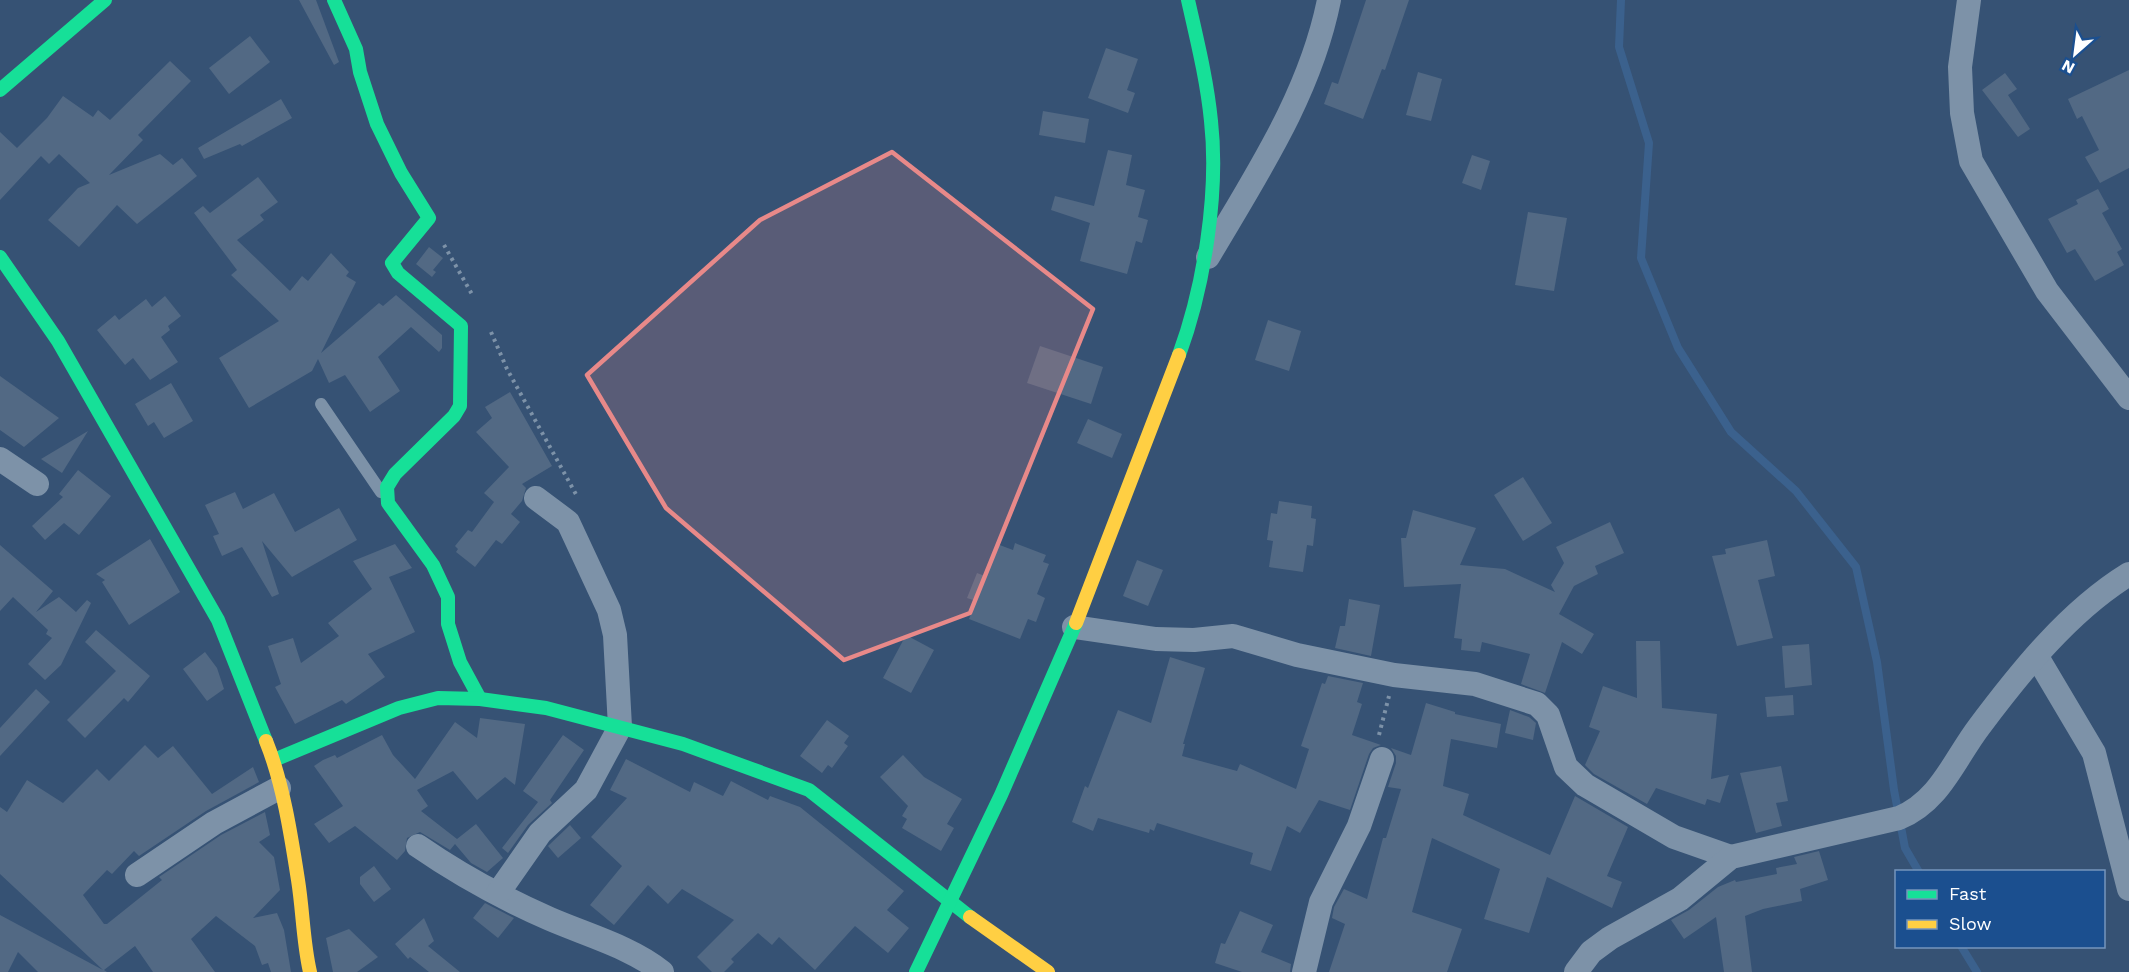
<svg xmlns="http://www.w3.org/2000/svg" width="2129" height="972" font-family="'Work Sans',sans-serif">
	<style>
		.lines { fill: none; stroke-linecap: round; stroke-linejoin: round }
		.stream { stroke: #3b618d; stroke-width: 8 }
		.building { fill: #526984 }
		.path { stroke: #7d92a8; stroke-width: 4; stroke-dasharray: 3 4.5; stroke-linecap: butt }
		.lane { stroke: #7d92a8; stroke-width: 12 }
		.street { stroke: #7d92a8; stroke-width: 24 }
		.fast { stroke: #16e098; stroke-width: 14 }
		.slow { stroke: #ffcf43; stroke-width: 14 }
		.marked { fill: #e88989; fill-opacity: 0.2; stroke: #e88989; stroke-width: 4.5; stroke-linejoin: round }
	</style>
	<rect width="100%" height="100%" fill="#365274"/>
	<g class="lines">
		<g class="stream">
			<polyline points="1621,0 1619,47 1649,143 1641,258 1678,348 1731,432 1796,491 1856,567 1877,662 1894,790 1905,848 1919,872"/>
			<polyline points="1961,946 1977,972"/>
		</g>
	</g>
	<g class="building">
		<polygon points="299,0 316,0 339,62 334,65"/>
		<polygon points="1366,0 1409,0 1385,70 1382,69 1363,119 1324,104 1332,82 1338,84"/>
		<polygon points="250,36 270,62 229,94 209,68"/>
		<polygon points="1106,48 1138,59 1127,90 1135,93 1128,113 1088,98"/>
		<polygon points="170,61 191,81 138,135 143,140 109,175 160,154 173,165 182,158 197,176 137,224 117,205 79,247 48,220 78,188 90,183 59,154 49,164 41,156 0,200 0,132 17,148 47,118 63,96 93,117 98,110 110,120"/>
		<polygon points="2129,70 2129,168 2100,183 2085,157 2099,150 2082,116 2077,119 2068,99"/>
		<polygon points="1418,72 1442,79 1431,121 1406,115"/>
		<polygon points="2005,73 2017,89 2008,95 2030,129 2018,137 1982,90"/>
		<polygon points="281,99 292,118 242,146 240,144 204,159 198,148"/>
		<polygon points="1043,111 1089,119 1085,143 1039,135"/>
		<polygon points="1108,150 1132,155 1126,185 1145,190 1138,217 1148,220 1142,243 1136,241 1127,274 1080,261 1090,223 1051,210 1055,196 1094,206"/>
		<polygon points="1472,155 1490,161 1481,190 1462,183"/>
		<polygon points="258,177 278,202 260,215 264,220 237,240 290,291 302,276 308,281 331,253 349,272 346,276 356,282 321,353 379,303 383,306 396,295 442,335 442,348 439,352 411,327 378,357 400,391 370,412 345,375 329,383 318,359 312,371 249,408 219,358 279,321 231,275 237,270 194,213 203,206 210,213"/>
		<polygon points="2098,189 2109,209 2102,213 2122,249 2117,252 2124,265 2095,281 2075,249 2067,253 2048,219 2078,204 2076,200"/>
		<polygon points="1528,212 1567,218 1554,291 1515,285"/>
		<polygon points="429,247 443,258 433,270 436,272 432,277 416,264"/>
		<polygon points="165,296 181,316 168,326 170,330 161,337 178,362 150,380 133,358 125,365 97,330 115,315 119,320 146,299 152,307"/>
		<polygon points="1268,320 1301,331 1289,371 1255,360"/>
		<polygon points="1040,346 1103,367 1091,404 1027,383"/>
		<polygon points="0,376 59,418 24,447 0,430"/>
		<polygon points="171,383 193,421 164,438 154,422 148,426 135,404"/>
		<polygon points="510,392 552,466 522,484 526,488 522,501 511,514 520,522 502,544 496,540 475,567 456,552 458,549 455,546 468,530 472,532 494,502 484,493 509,467 476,432 492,418 485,407"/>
		<polygon points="1088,419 1122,434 1112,458 1077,443"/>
		<polygon points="88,431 62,473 41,459"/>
		<polygon points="78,470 111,496 79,535 64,523 45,540 32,526 63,497 59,494"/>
		<polygon points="1523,477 1552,523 1523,541 1494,495"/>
		<polygon points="235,492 243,509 274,493 295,532 339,508 357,540 292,577 262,541 279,594 272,597 242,547 222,556 213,536 219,534 205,505"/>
		<polygon points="1279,501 1312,506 1311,518 1316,519 1313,546 1307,545 1303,572 1269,567 1273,541 1267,540 1271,513 1277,514"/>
		<polygon points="1413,510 1476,528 1460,565 1505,569 1555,592 1551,585 1564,563 1556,547 1610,522 1624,553 1595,566 1598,574 1574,586 1559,614 1594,634 1582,654 1562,642 1545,693 1521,684 1530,654 1482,642 1480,652 1461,650 1462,639 1454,638 1461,584 1404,587 1401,538 1406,538"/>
		<polygon points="150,539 180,592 129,625 102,582 105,580 96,574"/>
		<polygon points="1767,540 1775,576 1758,580 1773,638 1737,646 1712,556 1726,554 1725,549"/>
		<polygon points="1015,543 1046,555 1043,562 1049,564 1037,594 1045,598 1036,622 1028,619 1020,639 969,619 976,601 967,598 977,573 985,576 997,544 1013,550"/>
		<polygon points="395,544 412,568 389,577 415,632 368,654 385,677 346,704 342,700 295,724 275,687 281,684 268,646 293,638 301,663 339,636 328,623 372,589 353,561"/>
		<polygon points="0,545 53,591 36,612 59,597 76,612 87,600 91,603 61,665 45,680 28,664 52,638 46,634 48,630 13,597 0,611"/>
		<polygon points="1137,560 1163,570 1148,606 1123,596"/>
		<polygon points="1349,599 1380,605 1371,656 1335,648 1340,626 1345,626"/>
		<polygon points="96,630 150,676 128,702 124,698 85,738 67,720 116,671 85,642"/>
		<polygon points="906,635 934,650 911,693 883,678"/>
		<polygon points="1636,641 1660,641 1662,708 1717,714 1711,779 1729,775 1720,803 1707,799 1705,805 1656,788 1647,804 1594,774 1585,765 1600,731 1589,727 1603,686 1637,698"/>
		<polygon points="1809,644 1812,685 1785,688 1782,646"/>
		<polygon points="205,652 217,668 224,689 207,701 183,669"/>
		<polygon points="1170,657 1205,668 1183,744 1185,744 1182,756 1237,771 1240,764 1296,789 1309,749 1301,746 1322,683 1325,684 1328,676 1363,683 1357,702 1362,704 1352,735 1381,745 1373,748 1369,754 1350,810 1319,800 1300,833 1287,826 1271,871 1250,864 1253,853 1157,823 1154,831 1150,829 1149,833 1098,818 1093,831 1072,822 1085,786 1088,788 1118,710 1151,723"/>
		<polygon points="36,689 50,702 0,756 0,728"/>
		<polygon points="1793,695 1794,715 1767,717 1765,697"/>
		<polygon points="1426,703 1455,712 1455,714 1501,724 1497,748 1451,739 1443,786 1469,794 1463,815 1550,855 1575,796 1628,827 1607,876 1622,882 1612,908 1547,877 1529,933 1484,919 1500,869 1432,838 1412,912 1462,929 1447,972 1329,972 1345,924 1332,918 1334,907 1344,889 1367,899 1383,838 1386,838 1401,789 1388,787 1396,763 1396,756 1391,748 1411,755"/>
		<polygon points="1510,710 1529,717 1536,723 1533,740 1505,733"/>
		<polygon points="480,718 525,724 515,785 505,777 477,800 453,771 417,790 428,806 421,811 457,839 476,824 503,858 487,872 471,863 455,844 450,850 420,832 407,838 405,851 397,860 355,826 329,843 314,824 343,806 314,766 323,760 335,755 337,758 382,735 393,755 415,779 455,722 477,738"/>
		<polygon points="827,720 849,736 844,743 848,746 832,768 828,765 822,773 800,756"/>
		<polygon points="563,735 584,750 550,800 552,803 528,825 508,853 502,848 538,802 523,791"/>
		<polygon points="145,745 158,758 173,746 212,794 253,767 259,782 206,811 139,856 134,851 112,874 107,870 83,895 104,924 107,924 162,880 159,877 221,835 265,812 270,835 259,842 274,857 280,890 253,918 277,913 284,930 291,972 271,972 268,963 262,965 255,946 216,916 191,939 215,972 153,972 135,946 104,970 107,972 38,972 18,952 8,972 0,972 0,915 103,970 0,874 0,807 7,812 27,780 63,803 97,769 109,781"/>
		<polygon points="903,755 924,777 962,799 947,824 954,828 941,851 902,828 907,819 902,816 908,806 880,777"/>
		<polygon points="626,759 690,792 694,782 723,796 731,781 768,800 770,796 800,807 904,891 887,910 909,928 888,953 855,926 815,970 779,937 772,945 758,933 731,959 734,962 724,972 712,972 697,957 734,920 682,889 668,904 648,885 614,925 590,905 622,866 591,837 627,798 610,790"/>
		<polygon points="1781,766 1788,801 1776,803 1782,826 1756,833 1740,773"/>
		<polygon points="570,825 581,838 558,858 548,846"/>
		<polygon points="1819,851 1828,880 1800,889 1802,901 1763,909 1745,916 1752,972 1724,972 1716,917 1684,939 1671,920 1689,910 1718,887 1735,880 1736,882 1777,874 1776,868 1797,864 1794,857"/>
		<polygon points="374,866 391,889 374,902 360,884 360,877"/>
		<polygon points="485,903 514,918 498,938 473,918"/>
		<polygon points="1240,911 1273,925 1261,952 1291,964 1290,972 1242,972 1215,963 1221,943 1225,944"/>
		<polygon points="424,918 434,941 428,946 460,972 429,972 410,957 408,959 395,944"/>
		<polygon points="349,929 378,957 357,972 333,972 326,938"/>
	</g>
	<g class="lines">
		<g class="path">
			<polyline points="444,245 473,296"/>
			<polyline points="491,332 507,369 578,498"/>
			<polyline points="1379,735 1389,696"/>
		</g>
		<polyline class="lane" points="321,404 381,492"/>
		<g class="street">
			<polyline points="1969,0 1960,67 1962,113 1971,161 2047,291 2129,398"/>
			<path d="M1208,257C1256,175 1310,95 1329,0"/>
			<polyline points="0,459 37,484"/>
			<polyline points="1074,627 1156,639 1194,640 1233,636 1297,655 1394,675 1475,684 1537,704 1548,715 1566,767 1585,785 1674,837 1731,857"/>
			<polyline points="2037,657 2094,753 2129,889"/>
			<path d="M418,846C460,875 504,899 550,919C587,935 631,947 662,972"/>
			<polyline points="137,875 214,823 279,788"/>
			<polyline points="498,893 540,833 586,790 620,727 615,635 609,610 568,522 536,498"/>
			<polyline points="1304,972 1321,902 1359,826 1382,759"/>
			<path d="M1576,972L1591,952L1610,938L1680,899L1731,857L1899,818C1940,801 1954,760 1979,727C2021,671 2069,611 2129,574"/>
		</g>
		<g class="fast">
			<polyline points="334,0 356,49 360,72 377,124 401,173 429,218 392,263 398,273 461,326 460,406 454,416 395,474 387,487 388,503 433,565 448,597 448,624 460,662 480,699"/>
			<polyline points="0,90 105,0"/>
			<polyline points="0,257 58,341 218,620 266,741"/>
			<path d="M1179,355C1204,287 1219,193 1211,121C1207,80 1197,40 1188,0"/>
			<polyline points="274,760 399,708 438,698 480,699 546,708 683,744 809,790 970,917"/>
			<polyline points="916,972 1001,795 1076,623"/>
		</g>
		<g class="slow">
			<polyline points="1076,623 1179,355"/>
			<path d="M266,741C283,783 291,835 298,880C303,911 303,942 310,972"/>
			<polyline points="970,917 1048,972"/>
		</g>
	</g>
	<path class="marked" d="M892,152L1093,309L970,613L844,660L666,508L587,375L760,220Z"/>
	<rect x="1895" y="870" width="210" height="78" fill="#1b4f8f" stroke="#7695bc" stroke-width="1.5"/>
	<rect x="1907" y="890" width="30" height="9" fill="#16e098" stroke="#7695bc" stroke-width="1.5"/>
	<text x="1949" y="900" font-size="18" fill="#ffffff">Fast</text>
	<rect x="1907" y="920" width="30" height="9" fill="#ffcf43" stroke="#7695bc" stroke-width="1.5"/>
	<text x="1949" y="930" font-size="18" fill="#ffffff">Slow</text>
	<g transform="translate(2075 54) rotate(208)" stroke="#1b4f8f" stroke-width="4.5" paint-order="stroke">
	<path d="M0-4.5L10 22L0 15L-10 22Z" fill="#ffffff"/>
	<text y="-9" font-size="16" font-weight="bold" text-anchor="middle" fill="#ffffff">N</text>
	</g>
</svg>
